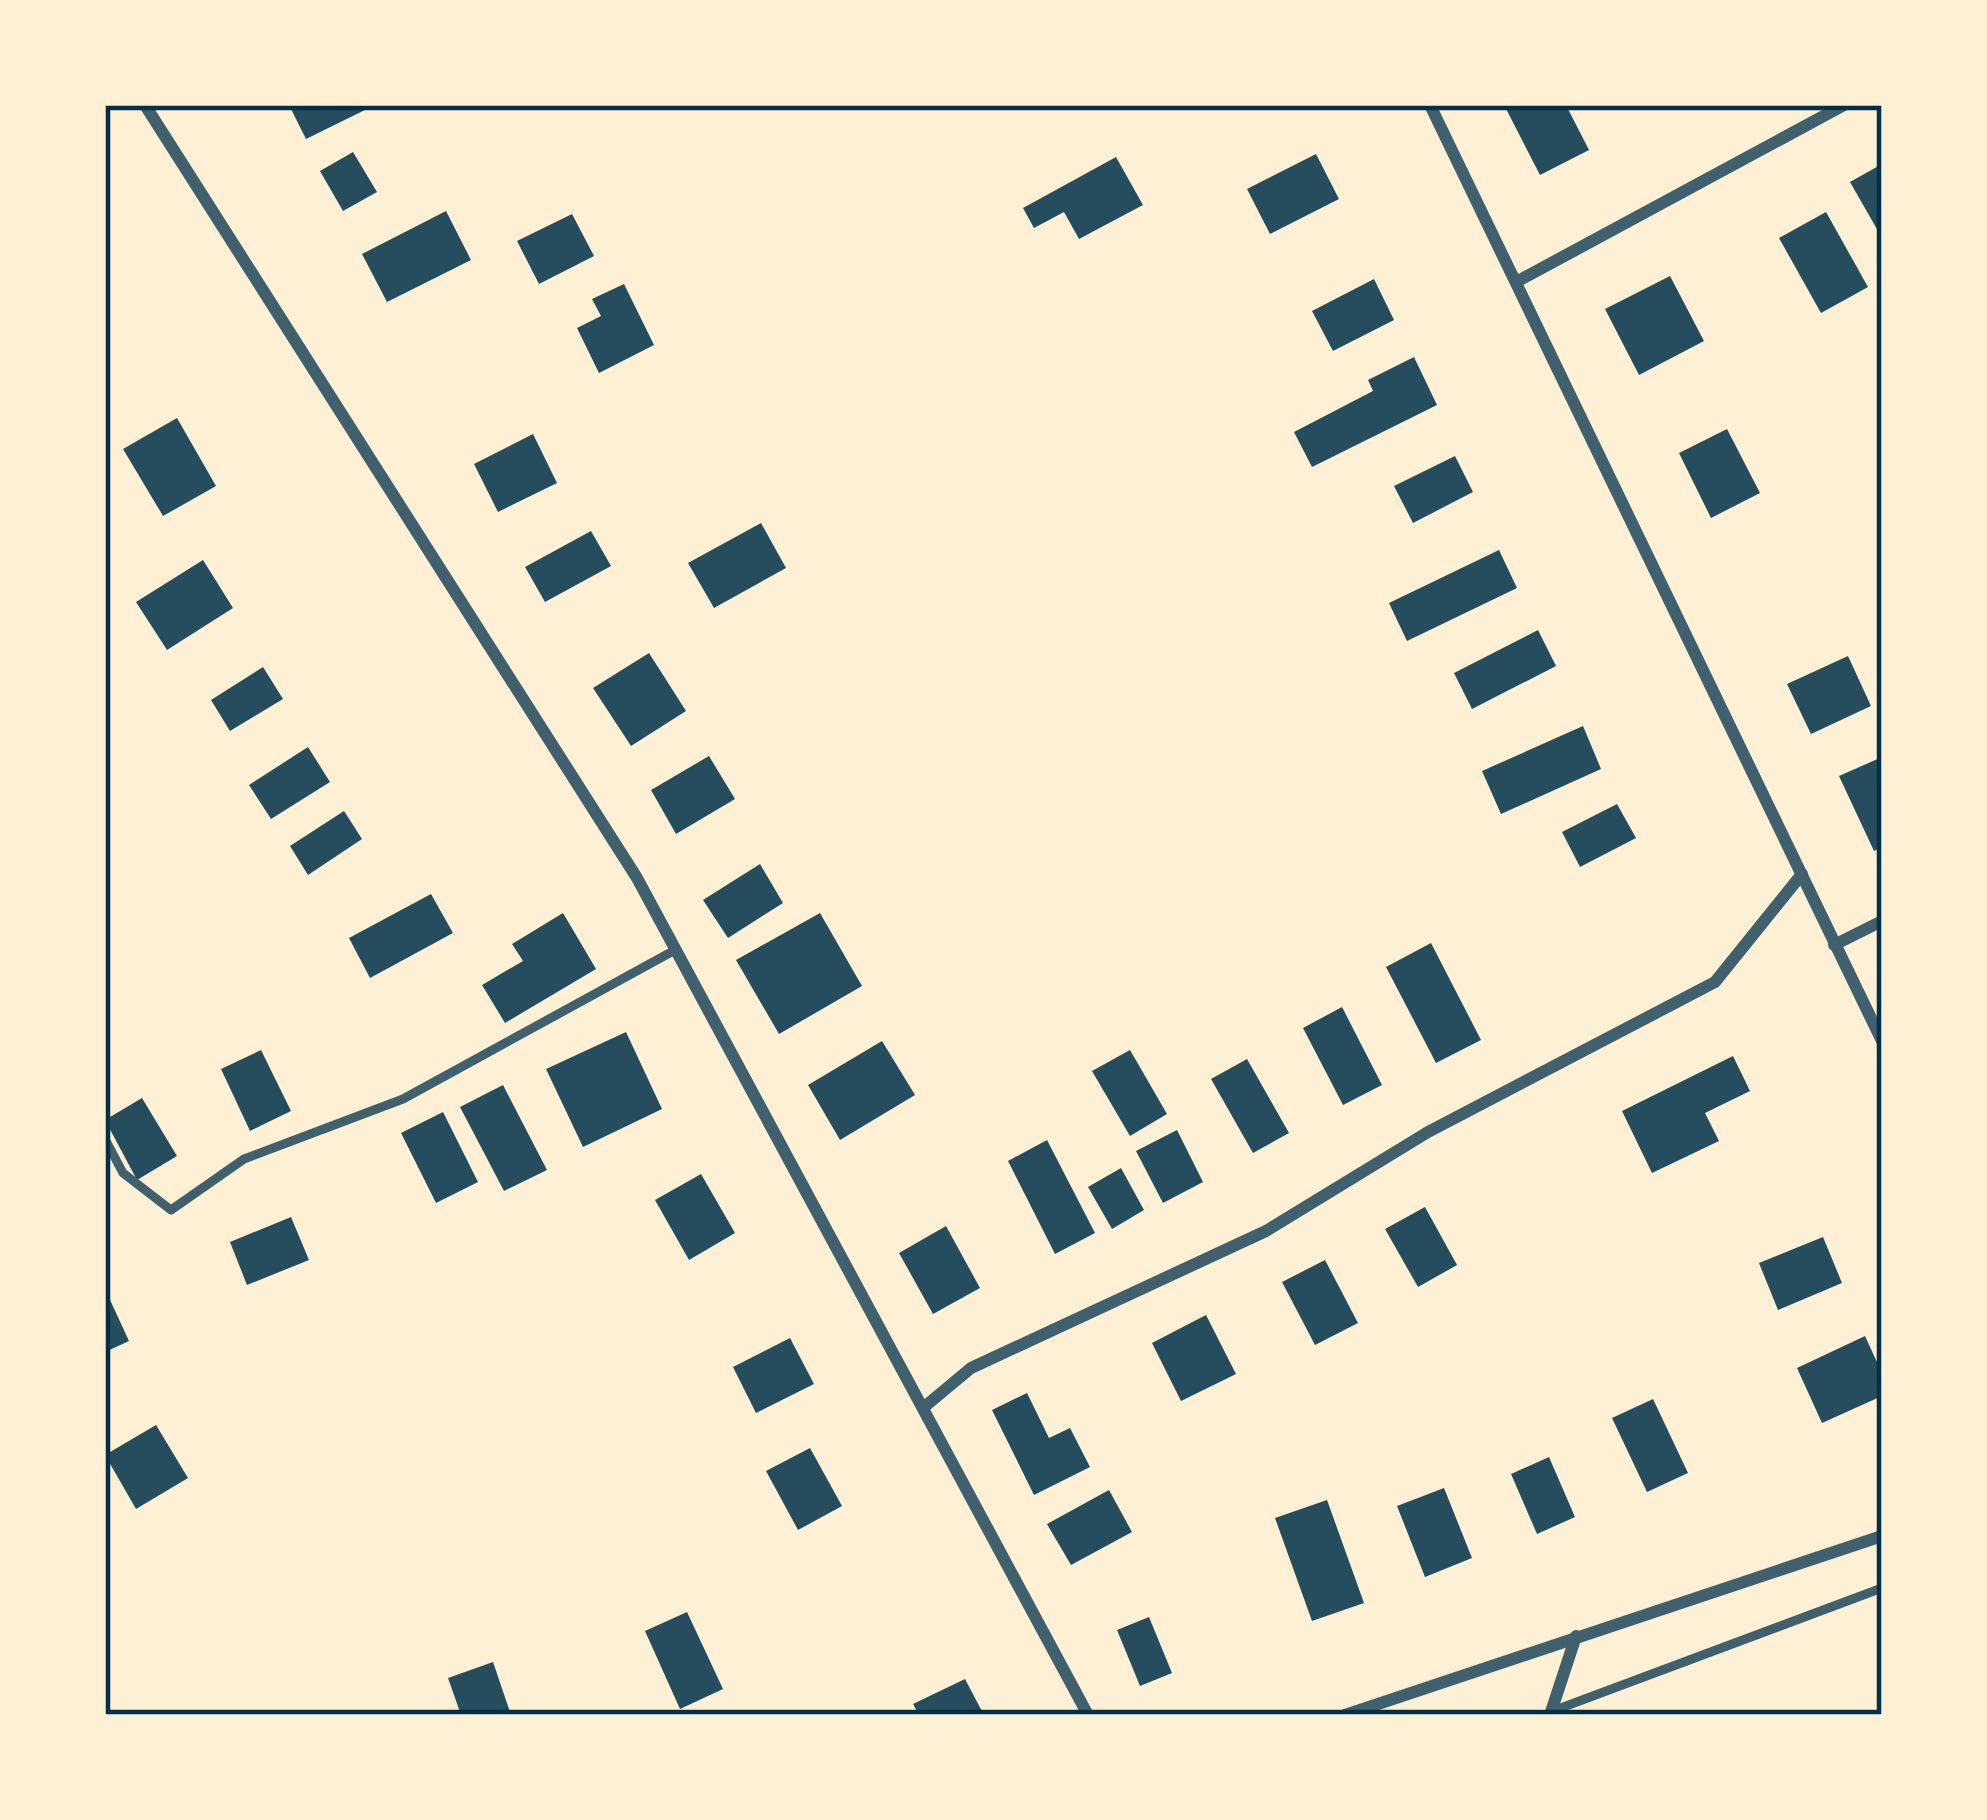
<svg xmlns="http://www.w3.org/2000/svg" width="1987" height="1820" font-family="Inter,sans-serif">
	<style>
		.building { fill: #264d5e }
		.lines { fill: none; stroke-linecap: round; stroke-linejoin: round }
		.service { stroke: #3f606c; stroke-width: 9 }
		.minor { stroke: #3f606c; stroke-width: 12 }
		.neatline { fill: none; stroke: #003049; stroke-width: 4.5 }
	</style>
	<rect width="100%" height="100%" fill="#fdf0d5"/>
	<g class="building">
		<polygon points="289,105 365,105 367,109 306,139"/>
		<polygon points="1504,105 1566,105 1589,150 1540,175"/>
		<polygon points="353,152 377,192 343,211 320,171"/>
		<polygon points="1316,154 1339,199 1270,234 1247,189"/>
		<polygon points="1116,157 1143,205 1079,239 1064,212 1034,228 1023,208"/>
		<polygon points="1882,164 1882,238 1850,182"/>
		<polygon points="446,211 471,260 387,302 362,254"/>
		<polygon points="1826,212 1868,287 1821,313 1779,238"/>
		<polygon points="572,214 594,256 539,284 517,241"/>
		<polygon points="1670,276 1704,341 1639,375 1605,309"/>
		<polygon points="1374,279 1394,320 1333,351 1312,311"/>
		<polygon points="624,284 654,345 599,373 577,328 601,316 592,299"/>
		<polygon points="1414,357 1437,405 1312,467 1294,432 1373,391 1368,380"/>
		<polygon points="177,418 216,486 163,516 123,449"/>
		<polygon points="1727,429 1760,493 1711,518 1679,453"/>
		<polygon points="533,434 557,483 498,512 474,464"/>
		<polygon points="1455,456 1473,492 1413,523 1394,486"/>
		<polygon points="761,523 786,568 714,608 688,563"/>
		<polygon points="591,531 611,566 545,602 525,567"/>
		<polygon points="1499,550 1517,588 1407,641 1389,603"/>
		<polygon points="203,560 233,608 167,650 136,602"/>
		<polygon points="1538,630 1556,666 1472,709 1454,673"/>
		<polygon points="649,653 686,711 631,746 593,688"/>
		<polygon points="1848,656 1871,706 1811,734 1787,684"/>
		<polygon points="263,667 283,699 230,731 211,700"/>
		<polygon points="1583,726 1601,769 1501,814 1482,771"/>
		<polygon points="308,747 330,782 271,819 249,785"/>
		<polygon points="709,756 735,799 676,834 651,790"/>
		<polygon points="1882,757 1882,847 1874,851 1839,776"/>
		<polygon points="1617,804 1636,838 1580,867 1562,832"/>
		<polygon points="344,811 362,839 308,875 290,846"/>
		<polygon points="760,864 783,903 728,938 703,900"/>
		<polygon points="431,894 453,933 370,978 349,938"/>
		<polygon points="563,913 596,969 505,1023 482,985 523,961 512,944"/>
		<polygon points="820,913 862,986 779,1034 736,960"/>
		<polygon points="1431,943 1481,1040 1436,1063 1386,967"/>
		<polygon points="1342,1007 1382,1085 1343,1105 1303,1028"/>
		<polygon points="626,1032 662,1109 583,1147 546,1069"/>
		<polygon points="882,1041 915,1095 840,1140 808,1085"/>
		<polygon points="261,1050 291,1111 250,1131 221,1069"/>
		<polygon points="1130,1050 1167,1114 1130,1136 1092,1071"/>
		<polygon points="1733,1056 1750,1091 1705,1113 1719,1141 1652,1173 1622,1111"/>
		<polygon points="1247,1059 1289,1133 1253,1153 1211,1079"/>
		<polygon points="503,1085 547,1170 504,1191 460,1107"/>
		<polygon points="142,1098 177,1156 137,1180 105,1120"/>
		<polygon points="443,1112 478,1182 436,1203 401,1133"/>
		<polygon points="1177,1130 1203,1182 1163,1203 1136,1151"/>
		<polygon points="1047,1140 1095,1233 1055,1254 1008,1161"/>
		<polygon points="1121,1168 1144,1210 1112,1229 1088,1187"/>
		<polygon points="701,1174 735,1233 689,1260 655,1200"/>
		<polygon points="1425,1207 1457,1265 1418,1287 1385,1229"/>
		<polygon points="291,1217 309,1260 247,1285 230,1242"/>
		<polygon points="946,1226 980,1288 933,1314 899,1253"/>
		<polygon points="1823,1237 1842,1283 1778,1310 1759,1263"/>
		<polygon points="1325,1260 1358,1323 1315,1345 1282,1282"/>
		<polygon points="105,1289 129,1341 105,1352"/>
		<polygon points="1206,1315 1236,1374 1181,1401 1152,1343"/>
		<polygon points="1865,1336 1882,1373 1882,1396 1822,1423 1797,1368"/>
		<polygon points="790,1338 814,1384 756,1413 733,1367"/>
		<polygon points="1027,1393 1049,1438 1070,1428 1090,1467 1034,1495 992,1410"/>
		<polygon points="1653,1399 1688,1473 1647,1492 1612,1418"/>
		<polygon points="156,1425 188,1478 136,1509 105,1455"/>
		<polygon points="810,1448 842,1506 798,1530 766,1471"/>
		<polygon points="1549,1457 1575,1517 1537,1534 1511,1474"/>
		<polygon points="1444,1488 1472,1558 1425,1577 1397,1506"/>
		<polygon points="1109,1490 1132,1532 1071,1565 1047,1524"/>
		<polygon points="1327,1500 1364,1603 1312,1621 1275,1518"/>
		<polygon points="687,1612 723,1689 680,1709 645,1631"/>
		<polygon points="1149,1617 1172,1673 1140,1686 1117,1630"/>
		<polygon points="493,1662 511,1715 461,1715 448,1678"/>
		<polygon points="965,1679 984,1715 919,1715 913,1704"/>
	</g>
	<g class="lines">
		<g class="service">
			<polyline points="105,1139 123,1173 171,1210 244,1159 403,1099 675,950"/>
			<polyline points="1550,1712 1882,1588"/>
		</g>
		<g class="minor">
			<polyline points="145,105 637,878 1088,1715"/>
			<polyline points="1430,105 1882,1041"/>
			<polyline points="1518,281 1844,105"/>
			<polyline points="1834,945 1882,921"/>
			<polyline points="923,1408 971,1368 1266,1231 1428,1132 1715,982 1802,874"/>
			<polyline points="1345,1715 1882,1536"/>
			<polyline points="1550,1715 1576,1636"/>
		</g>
	</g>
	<rect width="1987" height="1820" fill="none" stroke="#fdf0d5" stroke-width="216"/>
	<rect x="108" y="108" width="1771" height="1604" class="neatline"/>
</svg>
